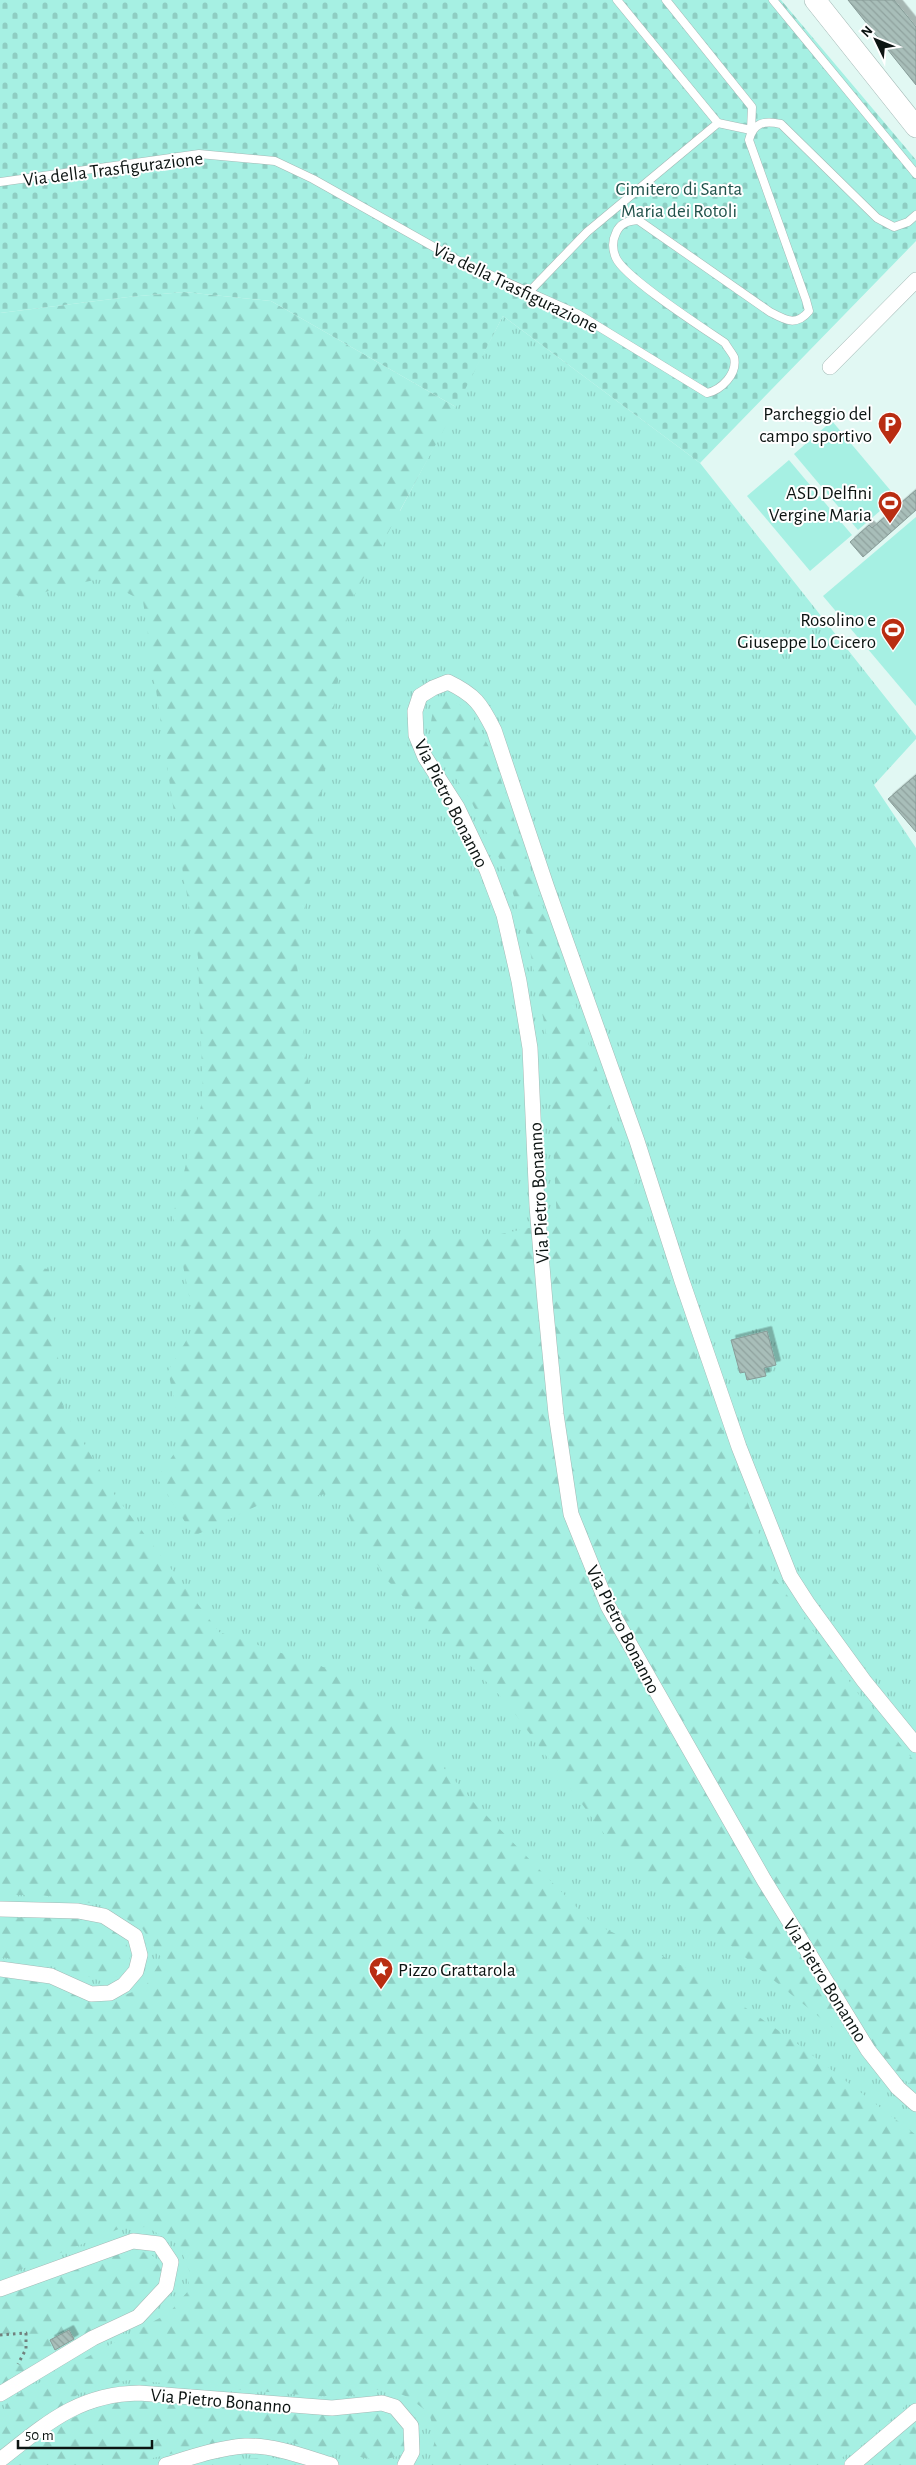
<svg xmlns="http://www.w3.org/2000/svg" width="916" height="2465" font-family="'Alegreya Sans',sans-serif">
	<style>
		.grass { fill: url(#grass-tufts) }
		.forest { fill: url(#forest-firs) }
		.cemetery { fill: url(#cemetery-stones) }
		.pitch { fill: #a6f0e3 }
		.building { fill: url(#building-back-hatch); stroke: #879c98; filter: url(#shadow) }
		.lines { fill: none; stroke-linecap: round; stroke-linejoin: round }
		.service-casing { stroke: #a4bab6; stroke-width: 9 }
		.minor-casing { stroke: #a4bab6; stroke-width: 16 }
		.secondary-casing { stroke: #a4bab6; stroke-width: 22 }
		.path { stroke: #71807d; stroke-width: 3; stroke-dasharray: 2.5 4; stroke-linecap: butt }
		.service { stroke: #fff; stroke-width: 8 }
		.minor { stroke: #fff; stroke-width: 15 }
		.secondary { stroke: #fff; stroke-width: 21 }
		.labels { text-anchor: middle; stroke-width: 4; stroke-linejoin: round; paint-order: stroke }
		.street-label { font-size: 19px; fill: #0c1412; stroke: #fff }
		.park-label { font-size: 19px; fill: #20524b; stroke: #fff }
		.poi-label { font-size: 19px; fill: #0c1412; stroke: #fff; text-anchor: end }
	</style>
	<defs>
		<pattern id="grass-tufts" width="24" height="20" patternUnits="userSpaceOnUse" patternTransform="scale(1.25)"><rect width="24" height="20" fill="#a6f0e3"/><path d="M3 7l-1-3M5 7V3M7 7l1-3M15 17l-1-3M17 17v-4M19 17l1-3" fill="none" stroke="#8ecdc2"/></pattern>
		<pattern id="forest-firs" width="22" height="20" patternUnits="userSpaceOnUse" patternTransform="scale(1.25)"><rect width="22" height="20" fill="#a6f0e3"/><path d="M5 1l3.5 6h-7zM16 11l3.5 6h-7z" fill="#8ecdc2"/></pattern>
		<pattern id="cemetery-stones" width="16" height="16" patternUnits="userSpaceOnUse" patternTransform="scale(1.25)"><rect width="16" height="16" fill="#a6f0e3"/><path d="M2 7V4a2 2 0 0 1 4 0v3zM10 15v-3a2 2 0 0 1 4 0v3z" fill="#8ecdc2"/></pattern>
		<pattern id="building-back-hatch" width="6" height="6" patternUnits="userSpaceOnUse" patternTransform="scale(1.25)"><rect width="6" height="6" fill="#a8beb9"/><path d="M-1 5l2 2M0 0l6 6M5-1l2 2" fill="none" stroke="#8fa29e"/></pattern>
		<filter id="shadow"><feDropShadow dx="4.5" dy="-4.5" stdDeviation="0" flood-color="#0004"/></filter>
	</defs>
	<rect width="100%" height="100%" fill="#e1f8f3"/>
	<polygon class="grass" points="503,316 700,463 916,736 916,739 874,785 916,848 916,2465 0,2465 0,496 400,511"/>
	<g class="forest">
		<polygon points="184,292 271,301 456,407 349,605 297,965 320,1200 352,1235 501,1234 557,1222 548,1043 527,935 505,870 471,801 442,757 430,728 433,710 449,699 469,710 492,753 634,1181 774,1577 862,1699 916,1763 916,2088 854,2045 622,1858 507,1703 387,1580 335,1493 265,1502 194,1536 157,1478 183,1441 168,1371 195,1326 173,1215 203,1098 198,957 182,867 143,601 100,579 59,587 27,599 0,589 0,313 128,297"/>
		<polygon points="0,1262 48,1269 64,1410 114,1494 219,1632 326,1668 423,1744 476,1805 591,1922 691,1970 795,2042 916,2135 916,2396 865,2443 830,2465 425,2465 429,2461 436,2437 429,2413 408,2397 385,2388 349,2396 314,2396 128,2380 80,2393 0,2450 0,2420 9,2399 169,2313 189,2290 189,2270 179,2245 146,2227 121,2228 0,2278 0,1978 28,1978 77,1994 112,2000 145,1987 162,1959 142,1928 103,1905 41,1895 0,1895"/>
		<path d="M41,1917C68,1919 102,1916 122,1937C126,1941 128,1949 131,1955L123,1972L106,1983L56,1965L0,1957V1919Z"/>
		<path d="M127,2249C151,2253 158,2253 164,2278L154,2294L129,2315L0,2386V2298Z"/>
		<polygon points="157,2399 293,2414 348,2413 380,2408 395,2418 407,2431 407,2447 398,2456 380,2461 253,2435 122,2465 8,2465 68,2420 112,2401"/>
		<polygon points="916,2417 916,2465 861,2465"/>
		<polygon points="275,2458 298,2465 210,2465 235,2459"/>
	</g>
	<polygon class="cemetery" points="0,0 781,0 916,160 916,241 700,463 503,316 456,407 271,301 184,292 128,297 0,313"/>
	<g class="pitch">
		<polygon points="832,421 896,497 858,530 794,454"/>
		<polygon points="789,460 852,535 810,571 747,496"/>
		<polygon points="916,517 916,706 823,596"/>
	</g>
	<g class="building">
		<polygon points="848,0 894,0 916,27 916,85"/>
		<polygon points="916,490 916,510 863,557 850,542 869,525 872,528"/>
		<polygon points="916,775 916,832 888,799"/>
		<polygon points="767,1331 776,1365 764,1368 766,1376 747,1380 745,1372 740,1373 731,1340"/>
		<polygon points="69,2330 74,2339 55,2350 50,2340"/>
	</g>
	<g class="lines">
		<defs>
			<g id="service">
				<polyline points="617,0 718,123"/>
				<polyline points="773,0 916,174"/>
				<path d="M0,182L199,154L275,161L313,179L457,260L578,314L707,393C721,390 738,374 734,357C732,353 727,347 725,343C703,328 625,278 616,258C612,249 612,241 616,233C620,223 628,221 638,220L770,312C785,320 796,327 809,311L806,300L749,140C753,123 764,120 781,124L877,218L894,227L908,222L916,215"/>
				<polyline points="529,292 587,232 718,123 751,130 752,107 666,0"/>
			</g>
			<g id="minor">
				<polyline points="830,367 916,280"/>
				<path d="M916,1745L864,1681L808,1604L790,1576L739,1447L682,1281L637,1141L547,888L494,730C481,704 475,695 448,682L433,688L420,696L415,711L416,735L425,757L457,807L487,870L504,915L519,981L530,1048L537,1206L545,1302L556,1414L571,1514L608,1606L764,1880L868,2050L898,2088L916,2104"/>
				<polyline points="0,1909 78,1911 104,1916 135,1936 140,1955 136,1971 124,1985 110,1993 91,1994 51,1976 0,1969"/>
				<polyline points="0,2289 133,2241 159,2244 171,2262 166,2287 138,2317 93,2338 0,2394"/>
				<path d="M0,2460C46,2424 78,2394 139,2393L332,2408L382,2403L395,2407L411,2426L412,2452L405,2465"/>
				<path d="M166,2465C192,2457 218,2448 245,2446C274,2445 305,2457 331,2465"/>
				<polyline points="852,2465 916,2411"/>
			</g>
			<polyline id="secondary" points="815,0 916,127"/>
		</defs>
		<use href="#service" class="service-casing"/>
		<use href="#minor" class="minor-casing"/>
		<use href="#secondary" class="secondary-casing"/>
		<polyline class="path" points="0,2335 26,2333 26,2349 18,2364"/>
		<use href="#service" class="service"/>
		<use href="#minor" class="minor"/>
		<use href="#secondary" class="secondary"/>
	</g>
	<defs>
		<symbol id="parking-pin" viewBox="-11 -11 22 30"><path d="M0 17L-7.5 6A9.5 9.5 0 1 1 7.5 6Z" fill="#b92d12" stroke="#fff"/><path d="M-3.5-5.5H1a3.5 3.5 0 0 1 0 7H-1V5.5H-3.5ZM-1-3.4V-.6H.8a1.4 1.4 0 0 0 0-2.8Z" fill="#fff"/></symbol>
		<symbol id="stadium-pin" viewBox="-11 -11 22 30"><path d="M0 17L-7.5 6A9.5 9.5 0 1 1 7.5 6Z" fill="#b92d12" stroke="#fff"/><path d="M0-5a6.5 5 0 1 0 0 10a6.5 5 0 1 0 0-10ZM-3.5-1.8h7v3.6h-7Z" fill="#fff"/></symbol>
		<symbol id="sight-pin" viewBox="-11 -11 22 30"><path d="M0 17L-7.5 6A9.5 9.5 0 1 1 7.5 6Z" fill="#b92d12" stroke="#fff"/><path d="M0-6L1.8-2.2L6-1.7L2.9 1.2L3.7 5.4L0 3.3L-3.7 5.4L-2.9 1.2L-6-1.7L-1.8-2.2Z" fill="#fff"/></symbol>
	</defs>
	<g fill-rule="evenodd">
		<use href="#parking-pin" x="876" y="410" width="28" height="38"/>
		<use href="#stadium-pin" x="876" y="489" width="28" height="38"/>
		<use href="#stadium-pin" x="879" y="616" width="28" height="38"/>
		<use href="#sight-pin" x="367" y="1955" width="28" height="38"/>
	</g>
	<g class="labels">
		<g class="street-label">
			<text transform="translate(113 168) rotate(-7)" y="7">Via della Trasfigurazione</text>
			<text transform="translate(516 287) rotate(26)" y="7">Via della Trasfigurazione</text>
			<text transform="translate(452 803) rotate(63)" y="7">Via Pietro Bonanno</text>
			<text transform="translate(538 1193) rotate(-93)" y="7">Via Pietro Bonanno</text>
			<text transform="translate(624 1629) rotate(63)" y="7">Via Pietro Bonanno</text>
			<text transform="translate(826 1980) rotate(58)" y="7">Via Pietro Bonanno</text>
			<text transform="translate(221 2400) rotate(5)" y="7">Via Pietro Bonanno</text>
		</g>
		<g class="park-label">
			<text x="679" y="195">Cimitero di Santa<tspan x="679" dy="22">Maria dei Rotoli</tspan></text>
		</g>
		<g class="poi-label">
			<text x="872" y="420">Parcheggio del<tspan x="872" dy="22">campo sportivo</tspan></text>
			<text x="872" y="499">ASD Delfini<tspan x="872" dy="22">Vergine Maria</tspan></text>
			<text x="876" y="626">Rosolino e<tspan x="876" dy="22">Giuseppe Lo Cicero</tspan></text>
			<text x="398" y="1976" text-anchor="start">Pizzo Grattarola</text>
		</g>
	</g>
	<g transform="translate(876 40) rotate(313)" stroke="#ffffff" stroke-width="4" paint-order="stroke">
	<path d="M0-4L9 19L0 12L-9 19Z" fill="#0c1412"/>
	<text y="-8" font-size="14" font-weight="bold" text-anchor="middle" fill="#0c1412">N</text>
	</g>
	<path d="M18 2440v8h134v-8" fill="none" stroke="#0c1412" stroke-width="2.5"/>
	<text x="25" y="2440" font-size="15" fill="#0c1412" stroke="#ffffff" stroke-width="4" paint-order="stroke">50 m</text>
</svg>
